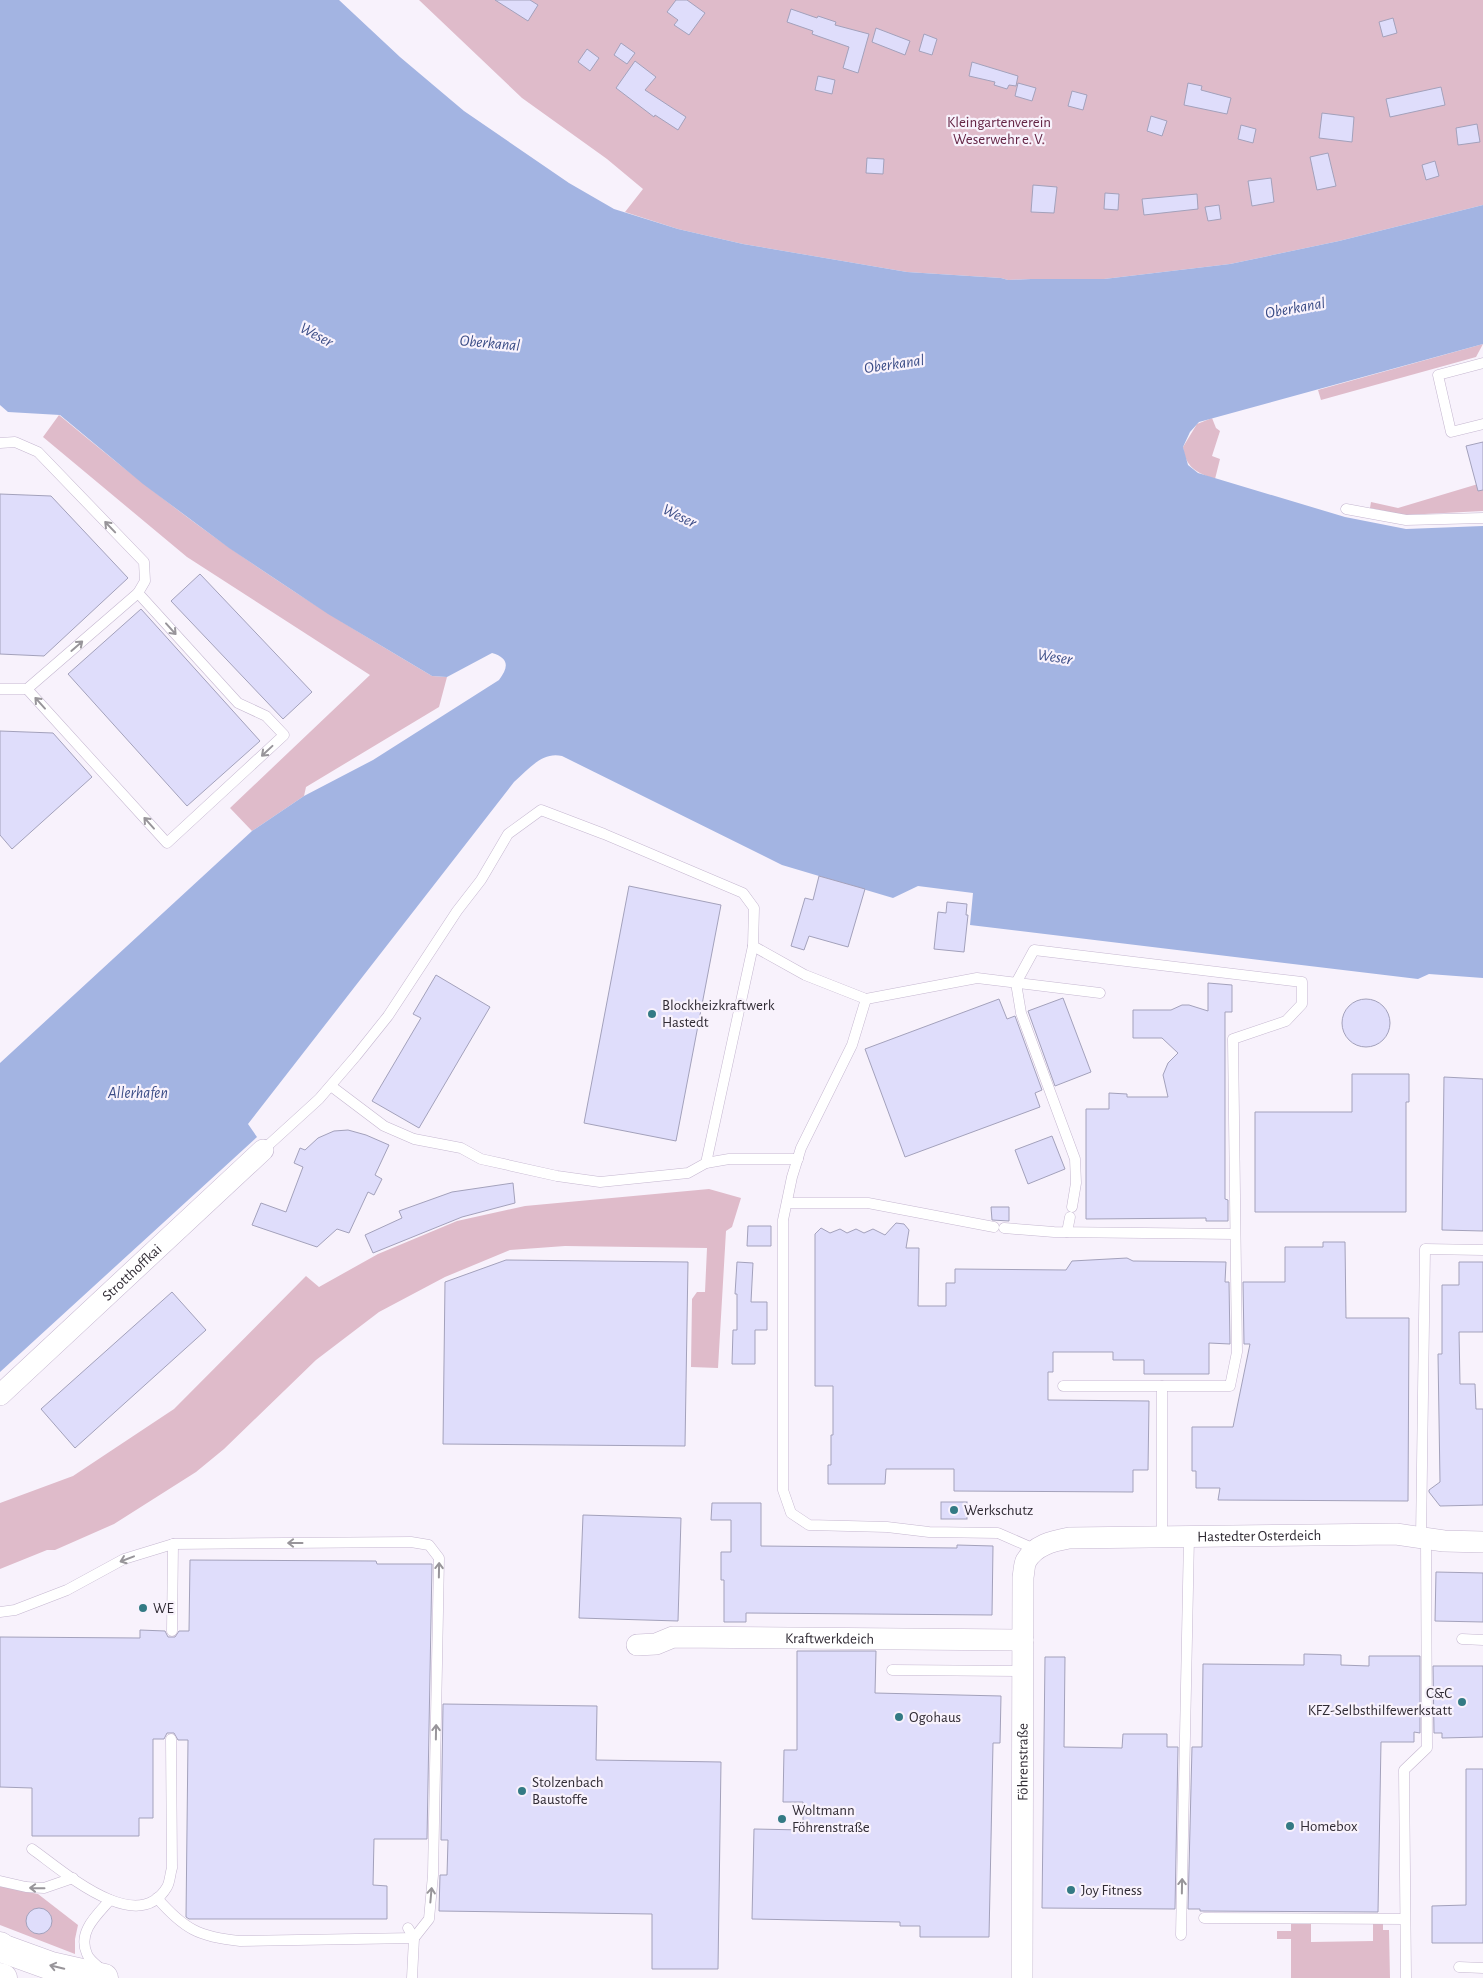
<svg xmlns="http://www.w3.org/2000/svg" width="1483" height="1978" font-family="'Alegreya Sans',sans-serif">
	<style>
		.green { fill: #dfbbca }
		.water { fill: #a3b4e2 }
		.building { fill: #dfddfb; stroke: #a3a1bb }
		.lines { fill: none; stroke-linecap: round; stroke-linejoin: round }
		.lane-casing { stroke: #c5b7d0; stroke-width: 11 }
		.street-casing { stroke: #c5b7d0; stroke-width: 22 }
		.primary-casing { stroke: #c5b7d0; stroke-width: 29 }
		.highway-casing { stroke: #c5b7d0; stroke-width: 29 }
		.lane { stroke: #fff; stroke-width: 10 }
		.street { stroke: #fff; stroke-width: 21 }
		.primary { stroke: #fff; stroke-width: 28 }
		.highway { stroke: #fff; stroke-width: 28 }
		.oneway { stroke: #98959a }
		.poi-dot { fill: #337a84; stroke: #f8f2fc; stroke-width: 2 }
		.labels { text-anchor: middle; stroke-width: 4.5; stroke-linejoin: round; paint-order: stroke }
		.park-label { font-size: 15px; fill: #642545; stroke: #f8f2fc }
		.poi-label { font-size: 15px; fill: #302b34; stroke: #f8f2fc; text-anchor: start }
		.street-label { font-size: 15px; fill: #302b34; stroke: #f8f2fc }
		.water-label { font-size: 16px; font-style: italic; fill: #3a4c86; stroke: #f8f2fc }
	</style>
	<rect width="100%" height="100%" fill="#f8f2fc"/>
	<g class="green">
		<polygon points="419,0 1483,0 1483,205 1339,241 1230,264 1104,279 1031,279 1008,280 1001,278 907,272 743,244 678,229 625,212 643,189 607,159 522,98"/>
		<polygon points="1483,344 1476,357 1321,400 1318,390"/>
		<path d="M59,415C115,461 171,507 230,548C295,594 363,635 432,676L447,677L439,707L306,787L304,796L252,831L230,808L370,675L187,557L43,437Z"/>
		<path d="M1212,418L1216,428L1220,431L1212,456L1220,459L1215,479C1197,473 1185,467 1183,447L1197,424Z"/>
		<polygon points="1483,474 1483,511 1405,515 1370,508 1371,502 1398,508 1478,484"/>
		<polygon points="709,1189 741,1198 732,1227 726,1231 718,1368 691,1367 692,1299 697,1292 705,1292 707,1248 565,1246 510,1250 445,1277 379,1312 316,1360 224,1449 196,1472 114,1524 55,1550 47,1550 0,1569 0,1503 73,1476 174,1409 306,1276 319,1287 378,1254 457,1221 525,1206"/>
		<polygon points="0,1886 38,1894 78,1925 75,1939 75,1954 0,1925"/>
		<polygon points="1291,1924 1311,1924 1311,1942 1373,1941 1373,1924 1383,1924 1383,1930 1389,1930 1390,1978 1291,1978 1291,1939 1277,1939 1277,1931 1291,1931"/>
	</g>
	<path class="water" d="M0,0H339L400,57L464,111L569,183L614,209L678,229L743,244L907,272L1001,278L1008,280L1031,279H1104L1230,264L1339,241L1483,205V344L1199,422L1190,432L1183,447L1188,465L1198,473L1345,517L1406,529L1483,526V978L1429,974L1418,979L970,925L973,893L918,886L893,898L782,865L562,756C542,751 528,770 514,782L248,1124L257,1137L0,1372V1063L252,831L304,796L373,760L499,680C509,667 509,658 492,653L447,677L432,676L328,614L229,548L143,484L60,415L8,412L0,405Z"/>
	<g class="building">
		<polygon points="495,0 530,0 538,5 528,21"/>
		<polygon points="676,0 687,0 705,13 689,35 674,25 678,20 667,12"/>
		<polygon points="791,9 817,18 818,16 836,22 835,25 869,34 858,73 843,68 849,47 812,34 813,31 787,22"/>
		<polygon points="1393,18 1397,33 1383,37 1379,22"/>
		<polygon points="876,28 910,41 905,55 872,42"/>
		<polygon points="924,34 937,39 932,55 919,51"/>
		<polygon points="621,43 635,53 627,64 614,55"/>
		<polygon points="587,49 599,58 590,71 578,62"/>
		<polygon points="635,61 656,77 645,90 686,117 678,130 655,115 654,117 616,88"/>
		<polygon points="972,62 1018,76 1016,86 1009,85 1007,89 994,85 995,82 969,76"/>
		<polygon points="818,76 835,80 832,94 815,90"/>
		<polygon points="1018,83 1036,88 1032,101 1015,96"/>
		<polygon points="1188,83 1202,86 1201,90 1231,98 1227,114 1184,105"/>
		<polygon points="1441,87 1445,105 1390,117 1386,99"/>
		<polygon points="1072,91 1087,95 1083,110 1068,106"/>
		<polygon points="1322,113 1354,117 1352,142 1319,138"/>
		<polygon points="1151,116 1167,121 1162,136 1147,131"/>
		<polygon points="1477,124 1480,142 1458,145 1456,128"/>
		<polygon points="1241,125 1256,129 1253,143 1238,139"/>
		<polygon points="1328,153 1336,186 1317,190 1310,157"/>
		<polygon points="867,158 884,159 883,174 866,173"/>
		<polygon points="1435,161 1439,176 1426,180 1422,165"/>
		<polygon points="1271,178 1274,202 1252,206 1248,181"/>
		<polygon points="1033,185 1057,187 1054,213 1031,212"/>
		<polygon points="1105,193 1119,194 1118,210 1104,209"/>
		<polygon points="1197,194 1198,209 1144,215 1142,199"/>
		<polygon points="1219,205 1221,219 1208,221 1205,207"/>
		<polygon points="1483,442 1483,490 1478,491 1466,446"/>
		<polygon points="0,494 51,496 128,578 44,656 0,654"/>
		<polygon points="200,574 312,692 283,719 171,601"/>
		<polygon points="141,609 260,741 187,806 68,674"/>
		<polygon points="0,731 53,733 92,777 12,849 0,835"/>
		<polygon points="819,876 865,889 848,947 809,936 804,950 791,946 805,898 813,900"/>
		<polygon points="629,886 721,905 676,1141 584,1123"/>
		<polygon points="947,902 967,904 966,915 968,915 964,952 934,949 938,912 946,913"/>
		<polygon points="436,975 490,1007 419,1128 372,1101 421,1018 413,1014"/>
		<polygon points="1208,983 1232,985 1232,1012 1225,1012 1225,1199 1228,1200 1228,1221 1206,1221 1206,1218 1086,1219 1086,1109 1109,1109 1109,1093 1127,1094 1127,1097 1168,1097 1163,1075 1168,1063 1178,1053 1162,1038 1133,1038 1133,1010 1171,1010 1182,1005 1189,1005 1208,1011"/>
		<polygon points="1063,998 1091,1072 1055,1086 1028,1011"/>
		<polygon points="999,999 1007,1019 1015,1016 1042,1090 1035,1093 1040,1107 905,1157 865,1049"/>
		<circle cx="1366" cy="1023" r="24"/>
		<polygon points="1352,1074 1409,1074 1409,1102 1406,1102 1406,1212 1255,1212 1255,1112 1352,1112"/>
		<polygon points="1444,1077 1483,1079 1483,1231 1442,1230"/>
		<polygon points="348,1130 366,1135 389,1145 375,1175 382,1179 374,1195 368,1192 349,1233 337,1229 317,1247 252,1225 261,1203 286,1212 303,1167 294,1163 300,1148 305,1150 318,1138 334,1131"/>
		<polygon points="1052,1136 1065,1169 1028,1184 1015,1150"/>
		<polygon points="513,1183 515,1203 462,1217 373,1253 365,1235 402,1218 399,1211 452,1192"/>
		<polygon points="991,1207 1009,1207 1009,1221 992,1220"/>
		<polygon points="896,1223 904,1224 909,1230 906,1248 919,1248 918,1306 946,1306 946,1283 955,1283 955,1269 1066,1270 1072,1261 1127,1258 1133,1261 1226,1262 1225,1282 1229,1282 1230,1344 1209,1343 1209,1374 1144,1374 1144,1360 1113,1360 1113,1352 1053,1352 1053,1372 1048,1372 1048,1400 1149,1401 1148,1470 1133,1470 1133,1492 954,1491 954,1469 886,1469 885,1484 828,1484 828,1465 831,1465 831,1435 833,1435 833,1386 815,1386 815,1234 821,1228 830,1233 840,1229 847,1233 856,1229 864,1233 873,1229 885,1235"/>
		<polygon points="748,1226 771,1226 771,1246 747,1246"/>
		<polygon points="1323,1242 1345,1242 1346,1318 1409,1318 1408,1501 1218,1500 1220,1488 1196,1488 1196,1471 1192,1471 1192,1427 1233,1427 1250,1344 1244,1344 1243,1282 1285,1282 1285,1247 1323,1247"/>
		<polygon points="506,1260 688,1262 685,1446 443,1444 445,1282"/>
		<polygon points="737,1262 753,1263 751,1302 767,1302 767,1330 755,1330 755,1364 732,1364 733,1330 737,1330 737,1294 735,1294"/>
		<polygon points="1459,1262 1483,1262 1483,1332 1459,1332 1460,1384 1475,1384 1476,1409 1483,1409 1483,1505 1440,1506 1429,1492 1429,1490 1440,1482 1438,1354 1442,1354 1442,1285 1459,1285"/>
		<polygon points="172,1292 206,1330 75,1448 41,1409"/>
		<rect x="941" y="1502" width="26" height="17"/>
		<polygon points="712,1503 761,1503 761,1546 957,1548 957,1545 993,1546 992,1615 746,1613 746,1622 724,1622 724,1580 721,1580 721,1552 731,1552 731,1520 711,1520"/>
		<polygon points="583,1515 681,1518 678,1621 579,1618"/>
		<polygon points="190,1560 376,1561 377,1564 432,1564 427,1839 374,1839 373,1885 387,1886 387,1919 189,1919 186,1917 188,1740 178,1740 174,1733 167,1733 164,1739 153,1739 153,1818 139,1818 139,1836 32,1836 32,1788 0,1787 0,1637 140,1638 140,1630 165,1631 168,1637 175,1637 179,1631 189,1631"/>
		<polygon points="1436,1572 1483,1573 1483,1622 1435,1621"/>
		<polygon points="797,1651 876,1651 875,1693 1001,1696 1000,1743 993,1743 989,1937 920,1937 920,1926 900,1926 900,1922 752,1919 754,1829 803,1830 803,1802 783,1802 784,1750 797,1750"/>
		<polygon points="1304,1654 1341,1655 1341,1665 1369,1666 1369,1656 1420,1656 1420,1733 1414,1732 1414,1742 1381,1742 1378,1912 1200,1911 1200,1909 1188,1909 1192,1747 1202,1747 1203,1664 1304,1665"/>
		<polygon points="1045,1657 1065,1657 1064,1747 1122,1748 1123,1734 1167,1734 1167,1747 1178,1747 1175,1909 1042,1908"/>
		<polygon points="1433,1666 1483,1666 1483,1737 1442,1738 1442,1733 1434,1733"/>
		<polygon points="443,1704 597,1706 596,1760 721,1762 718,1969 652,1969 652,1914 439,1911 440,1875 447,1875 448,1840 441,1840"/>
		<polygon points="1466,1769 1483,1769 1483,1943 1432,1943 1432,1906 1466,1905"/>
		<circle cx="39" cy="1921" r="13"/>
	</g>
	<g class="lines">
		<defs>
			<g id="lane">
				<polyline points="1483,363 1438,375 1451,432 1483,424"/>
				<polyline points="0,443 15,442 38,452 144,562 145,581 138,593 27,689 0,689"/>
				<polyline points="1346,509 1406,520 1483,518"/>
				<polyline points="27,689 167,843 284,735 266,716 238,703 138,593"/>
				<polyline points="866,999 852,1045 801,1148 792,1177 783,1220 783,1490 791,1513 809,1525 887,1527 929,1532 998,1533 1037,1550"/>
				<polyline points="331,1086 384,1126 414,1139 461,1148 481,1159 557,1176 600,1182 688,1173 706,1163 729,1159 798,1159"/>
				<polyline points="263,1150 319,1099 356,1056 388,1016 457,911 481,880 508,834 541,810 604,834 743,893 754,908 753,946 805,975 866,999 977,978 1100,993"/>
				<polyline points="706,1163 753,946"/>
				<polyline points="787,1203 868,1203 994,1227"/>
				<polyline points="1004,1228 1054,1232 1235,1234"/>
				<polyline points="1067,1232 1070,1217"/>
				<polyline points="1063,1386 1230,1386 1237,1352 1233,1039 1286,1021 1302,1004 1302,982 1034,950 1016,983 1021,1013 1075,1159 1076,1183 1072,1207"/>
				<polyline points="1162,1537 1162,1386"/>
				<polyline points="1421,1538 1425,1249 1483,1250"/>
				<polyline points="0,1612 15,1610 67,1590 124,1559 173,1544 411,1542 429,1545 439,1558 433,1875 429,1919 414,1938"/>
				<polyline points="172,1631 173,1544"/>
				<polyline points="1462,1639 1483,1640"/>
				<polyline points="892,1670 1023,1671"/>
				<path d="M32,1849C62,1870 137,1938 167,1887C170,1882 170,1874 172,1868L171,1739"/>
				<polyline points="0,1881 26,1887 44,1888 73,1878"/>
				<path d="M157,1898C184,1929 199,1937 240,1941L414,1938"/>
				<polyline points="1204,1918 1405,1919"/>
				<polyline points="408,1928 414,1938 412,1978"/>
				<polyline points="1181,1935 1189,1537"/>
				<polyline points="1459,1967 1483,1968"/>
				<path d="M103,1971C98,1966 89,1960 87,1954C77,1932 97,1915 110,1900"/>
				<polyline points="1406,1978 1404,1770 1427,1748 1426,1539"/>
			</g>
			<g id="street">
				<path id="s1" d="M0,1395L263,1150"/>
				<path id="s2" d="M637,1645L656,1644L673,1637L1023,1640"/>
				<path id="s3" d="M1022,1978L1023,1577C1024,1573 1024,1565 1026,1561C1035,1545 1053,1541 1069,1538L1396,1534L1444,1541L1483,1542"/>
			</g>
			<polyline id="primary" points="0,1946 4,1949 51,1966 104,1978"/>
			<g id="highway">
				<polyline points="0,1948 4,1949"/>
				<polyline points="0,1977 3,1978"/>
			</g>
		</defs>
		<use href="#lane" class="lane-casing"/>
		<use href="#street" class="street-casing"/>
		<use href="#primary" class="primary-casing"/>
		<use href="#highway" class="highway-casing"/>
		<use href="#lane" class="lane"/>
		<use href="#street" class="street"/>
		<use href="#primary" class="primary"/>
		<use href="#highway" class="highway"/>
	</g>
	<defs><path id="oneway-shaft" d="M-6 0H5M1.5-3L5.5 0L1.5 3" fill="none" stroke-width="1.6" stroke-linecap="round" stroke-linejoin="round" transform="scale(1.25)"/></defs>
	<g class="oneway">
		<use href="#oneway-shaft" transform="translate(110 527) rotate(-134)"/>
		<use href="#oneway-shaft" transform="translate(171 629) rotate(48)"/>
		<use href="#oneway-shaft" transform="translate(77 646) rotate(-41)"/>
		<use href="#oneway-shaft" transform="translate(40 703) rotate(-132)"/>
		<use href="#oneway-shaft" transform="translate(267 751) rotate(137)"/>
		<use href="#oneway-shaft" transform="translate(149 823) rotate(-132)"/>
		<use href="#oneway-shaft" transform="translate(295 1543) rotate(180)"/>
		<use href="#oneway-shaft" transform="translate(127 1559) rotate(159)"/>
		<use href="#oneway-shaft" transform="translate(439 1570) rotate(-89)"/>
		<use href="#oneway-shaft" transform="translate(436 1732) rotate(-89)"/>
		<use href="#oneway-shaft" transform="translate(1182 1886) rotate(-89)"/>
		<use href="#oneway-shaft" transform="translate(37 1888) rotate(-179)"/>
		<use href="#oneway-shaft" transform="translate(431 1895) rotate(-85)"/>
		<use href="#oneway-shaft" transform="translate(57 1967) rotate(-166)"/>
	</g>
	<g class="poi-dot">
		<circle cx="652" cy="1014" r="5"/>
		<circle cx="954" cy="1510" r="5"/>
		<circle cx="143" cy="1608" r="5"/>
		<circle cx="1462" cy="1702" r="5"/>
		<circle cx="899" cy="1717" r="5"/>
		<circle cx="522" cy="1791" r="5"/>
		<circle cx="782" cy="1819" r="5"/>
		<circle cx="1290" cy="1826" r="5"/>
		<circle cx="1071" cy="1890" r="5"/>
	</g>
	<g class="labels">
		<g class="park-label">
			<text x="999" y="127">Kleingartenverein<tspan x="999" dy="17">Weserwehr e. V.</tspan></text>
		</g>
		<g class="poi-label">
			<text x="662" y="1010">Blockheizkraftwerk<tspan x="662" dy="17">Hastedt</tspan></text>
			<text x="964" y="1515">Werkschutz</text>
			<text x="153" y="1613">WE</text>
			<text x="1452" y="1698" text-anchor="end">C&amp;C<tspan x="1452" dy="17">KFZ-Selbsthilfewerkstatt</tspan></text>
			<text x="909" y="1722">Ogohaus</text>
			<text x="532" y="1787">Stolzenbach<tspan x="532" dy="17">Baustoffe</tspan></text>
			<text x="792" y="1815">Woltmann<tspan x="792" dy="17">Föhrenstraße</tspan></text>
			<text x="1300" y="1831">Homebox</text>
			<text x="1081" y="1895">Joy Fitness</text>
		</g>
		<g class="street-label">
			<text dy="5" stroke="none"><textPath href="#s1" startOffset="180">Strotthoffkai</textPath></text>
			<text dy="5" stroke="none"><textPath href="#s3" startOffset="658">Hastedter Osterdeich</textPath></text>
			<text dy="5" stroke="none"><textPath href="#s2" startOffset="194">Kraftwerkdeich</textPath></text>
			<text dy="5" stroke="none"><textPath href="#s3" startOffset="216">Föhrenstraße</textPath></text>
		</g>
		<g class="water-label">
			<text transform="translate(1295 307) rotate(-10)" y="6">Oberkanal</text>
			<text transform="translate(317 334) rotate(28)" y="6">Weser</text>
			<text transform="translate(490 342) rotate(5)" y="6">Oberkanal</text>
			<text transform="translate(894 363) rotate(-8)" y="6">Oberkanal</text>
			<text transform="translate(680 515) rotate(26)" y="6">Weser</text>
			<text transform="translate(1055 656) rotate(9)" y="6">Weser</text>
			<text x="138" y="1098">Allerhafen</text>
		</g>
	</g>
</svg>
